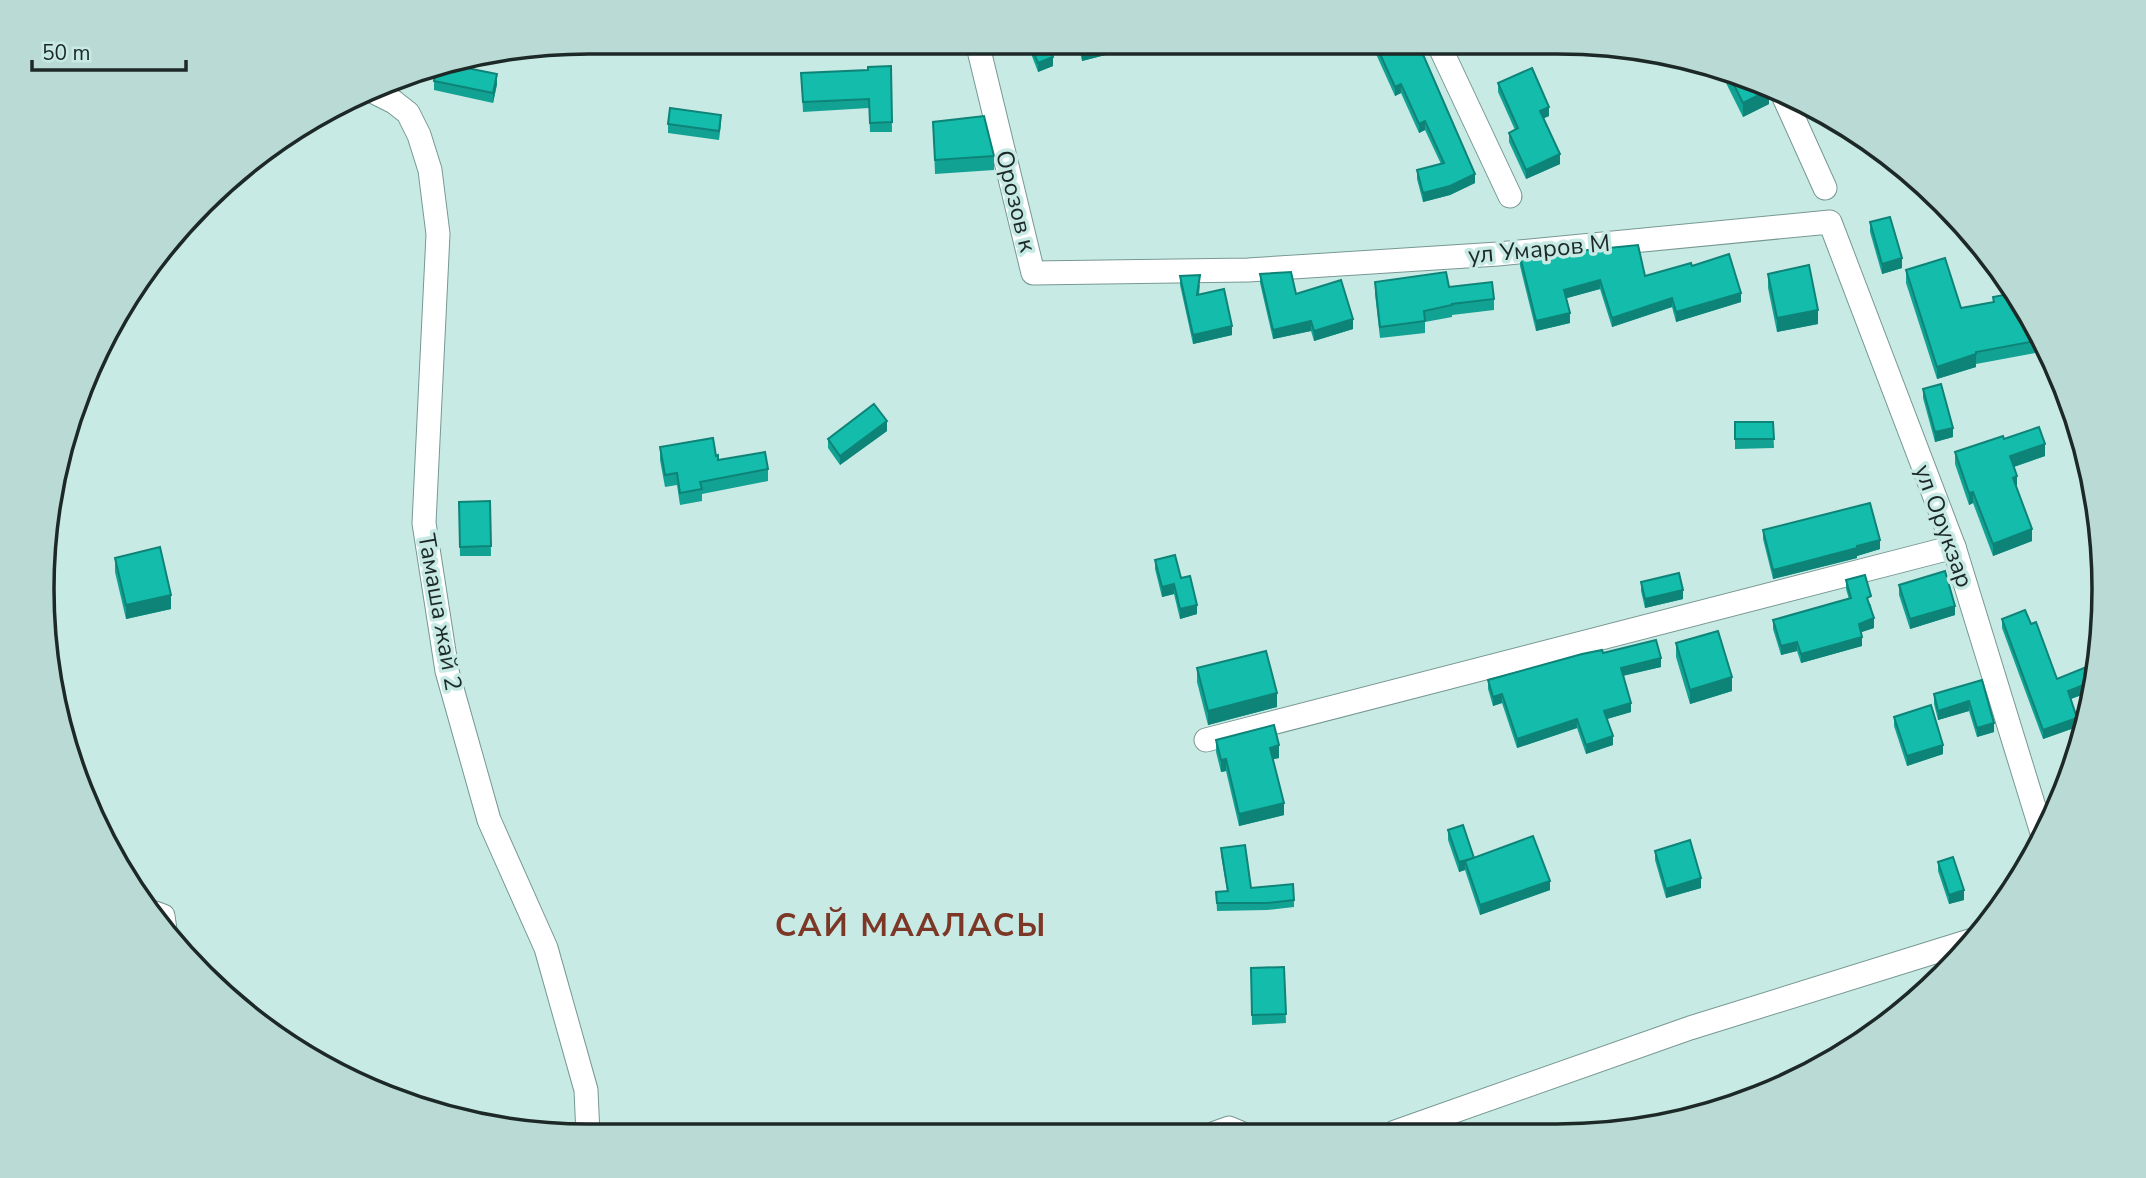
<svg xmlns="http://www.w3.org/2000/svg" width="2146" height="1178" font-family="'Nunito Sans',sans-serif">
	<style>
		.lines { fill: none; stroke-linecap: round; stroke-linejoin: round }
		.minor-casing { stroke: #779892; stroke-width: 25 }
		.minor { stroke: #fff; stroke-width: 23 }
		.wall { fill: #11a294 }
		.shaded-wall { fill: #0e8478 }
		.building { fill: #14bcac; stroke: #0e8478; stroke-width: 2 }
		.labels { text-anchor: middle; stroke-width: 7; stroke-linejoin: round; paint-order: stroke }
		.street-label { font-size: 24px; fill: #1c2927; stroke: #c8eae4 }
		.district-label { font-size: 32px; font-weight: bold; letter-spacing: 2px; fill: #7c3727; stroke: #c8eae4 }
		.rim { fill: none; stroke: #1c2927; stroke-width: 3.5 }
	</style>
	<rect width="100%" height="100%" fill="#c8eae4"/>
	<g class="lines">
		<defs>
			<g id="minor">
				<polyline points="977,42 1033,273 1248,270 1498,254 1830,222 1954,547 2043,836"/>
				<polyline points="1438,43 1510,196"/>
				<polyline points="374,92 394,102 408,113 419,135 430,170 438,234 424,523 447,671 489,820 546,948 586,1090 588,1135"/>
				<polyline points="1783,95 1825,188"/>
				<polyline points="1206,740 1954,547"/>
				<polyline points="155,913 163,916 165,930"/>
				<polyline points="1395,1132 1690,1028 1976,939"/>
				<polyline points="1215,1133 1229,1128 1241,1133"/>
			</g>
		</defs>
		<use href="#minor" class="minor-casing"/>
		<use href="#minor" class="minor"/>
	</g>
	<g class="wall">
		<polygon points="1027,43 1048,43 1053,66 1038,72"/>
		<polygon points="1078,43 1117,43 1117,52 1082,61"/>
		<polygon points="1371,43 1418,43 1475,183 1450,195 1423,202 1417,179 1417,170 1441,164 1425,130 1419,133 1401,93 1395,96"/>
		<polygon points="891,66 892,132 870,132 869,108 803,112 801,73 868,70"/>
		<polygon points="1719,69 1769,90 1769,104 1743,117"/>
		<polygon points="434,81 497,84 493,103 434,90"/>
		<polygon points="1498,83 1549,116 1544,118 1560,164 1526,179 1509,142 1509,133 1515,130 1498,92"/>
		<polygon points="933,122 994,156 994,170 935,174"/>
		<polygon points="668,124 721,124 719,140 668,133"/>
		<polygon points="1883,153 1899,164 1889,168"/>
		<polygon points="1870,222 1902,268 1882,274 1870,232"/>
		<polygon points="1520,256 1554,256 1645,276 1692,266 1741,302 1676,322 1672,307 1612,327 1600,289 1566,298 1570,323 1536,331 1520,266"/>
		<polygon points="1906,270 1961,308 1993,302 1993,297 2014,293 2043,339 2035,341 2035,353 1976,364 1976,367 1937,379 1906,283"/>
		<polygon points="1260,274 1296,294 1353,329 1314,341 1311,331 1273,339 1260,283"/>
		<polygon points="1768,274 1818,324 1777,332 1768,288"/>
		<polygon points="1180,276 1200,285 1199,295 1232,335 1193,344 1180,285"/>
		<polygon points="1375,282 1449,287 1494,299 1494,310 1452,315 1452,317 1425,322 1425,333 1380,338 1375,294"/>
		<polygon points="1923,389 1953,437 1935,442 1923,398"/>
		<polygon points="1735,422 1773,422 1774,448 1735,449"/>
		<polygon points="887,431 840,465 828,448 828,439"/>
		<polygon points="2004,439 2045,456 2014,467 2017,488 2032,541 1993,556 1973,503 1969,505 1955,464 1955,452"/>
		<polygon points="660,447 716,456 718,460 768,469 768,481 702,494 702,501 680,505 677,485 665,487 660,460"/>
		<polygon points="490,501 491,556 460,556 459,502"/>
		<polygon points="1763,530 1880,549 1857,556 1857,558 1773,579 1763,539"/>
		<polygon points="115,558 171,609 126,619 115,572"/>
		<polygon points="1155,560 1197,614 1180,619 1174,594 1162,597 1155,569"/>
		<polygon points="1846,580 1871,605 1874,628 1861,632 1862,646 1801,663 1797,651 1781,655 1773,629 1773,620 1849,599 1846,589"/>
		<polygon points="1641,582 1683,599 1645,608 1641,591"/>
		<polygon points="1899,585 1955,615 1910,629 1899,595"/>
		<polygon points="2002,619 2031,624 2057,679 2099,662 2092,691 2071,699 2077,727 2043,739 2002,628"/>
		<polygon points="1676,643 1732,691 1690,704 1676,657"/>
		<polygon points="1603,653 1661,667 1623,676 1631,712 1606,719 1613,745 1586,754 1577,728 1517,748 1502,703 1493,706 1488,689 1488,680"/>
		<polygon points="1197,668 1277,707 1208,725 1197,682"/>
		<polygon points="1982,680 1994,732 1977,737 1969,711 1938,720 1934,704 1934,694"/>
		<polygon points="1894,717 1943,754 1907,766 1894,726"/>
		<polygon points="1216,740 1279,758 1273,759 1284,815 1239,826 1226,771 1221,772 1216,752"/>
		<polygon points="1448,830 1474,858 1550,890 1480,915 1465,870 1459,872 1448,840"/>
		<polygon points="1221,848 1251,888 1294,900 1294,907 1267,910 1217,911 1216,892 1227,891 1221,855"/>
		<polygon points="1655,851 1701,888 1666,898 1655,860"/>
		<polygon points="1938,862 1964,900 1949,904 1938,871"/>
		<polygon points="1284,967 1286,1023 1252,1025 1251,968"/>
	</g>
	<g class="shaded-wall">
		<polygon points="1101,43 1117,43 1117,52 1082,61 1082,47"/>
		<polygon points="1467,43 1482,43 1467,49"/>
		<polygon points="1053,57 1053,66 1038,72 1038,63"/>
		<polygon points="497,74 497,84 493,103 493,93"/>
		<polygon points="1401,84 1401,93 1395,96 1395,87"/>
		<polygon points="1769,90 1769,104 1743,117 1743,103"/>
		<polygon points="1549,107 1549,116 1540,120 1540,111"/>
		<polygon points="1425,121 1425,130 1419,133 1419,124"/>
		<polygon points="1560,154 1560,164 1526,179 1526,170"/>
		<polygon points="1890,158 1899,164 1889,168 1889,159"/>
		<polygon points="1475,174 1475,183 1450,195 1423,202 1423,193"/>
		<polygon points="1902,258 1902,268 1882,274 1882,264"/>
		<polygon points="1600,280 1600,289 1564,299 1564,290"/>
		<polygon points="1741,293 1741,302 1676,322 1676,312"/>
		<polygon points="1672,298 1672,307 1612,327 1612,318"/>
		<polygon points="1818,310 1818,324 1777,332 1777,318"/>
		<polygon points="1570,313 1570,323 1536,331 1536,321"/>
		<polygon points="1353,319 1353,329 1314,341 1314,331"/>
		<polygon points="1311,321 1311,331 1273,339 1273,330"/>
		<polygon points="1232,326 1232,335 1193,344 1193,335"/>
		<polygon points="2036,329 2043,339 2035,341 2031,330"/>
		<polygon points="1976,354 1976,367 1937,379 1937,367"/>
		<polygon points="887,421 887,431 840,465 840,456"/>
		<polygon points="1953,428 1953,437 1935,442 1935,432"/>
		<polygon points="2045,444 2045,456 2010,468 2010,456"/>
		<polygon points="2017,476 2017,488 2013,490 2013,478"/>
		<polygon points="1973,492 1973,503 1969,505 1969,493"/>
		<polygon points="2032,529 2032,541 1993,556 1993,544"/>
		<polygon points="1880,540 1880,549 1857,556 1857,558 1773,579 1773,570"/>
		<polygon points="1174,584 1174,594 1162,597 1162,587"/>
		<polygon points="1683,590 1683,599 1645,608 1645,599"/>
		<polygon points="171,595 171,609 126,619 126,605"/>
		<polygon points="1197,605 1197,614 1180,619 1180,609"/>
		<polygon points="1955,606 1955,615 1910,629 1910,619"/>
		<polygon points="1874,618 1874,628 1859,633 1859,624"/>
		<polygon points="1862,637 1862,646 1801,663 1801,654"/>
		<polygon points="1797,642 1797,651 1781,655 1781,646"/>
		<polygon points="1661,658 1661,667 1621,676 1621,668"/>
		<polygon points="1732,677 1732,691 1690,704 1690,690"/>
		<polygon points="2094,681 2092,691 2068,700 2068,691"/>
		<polygon points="1277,693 1277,707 1208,725 1208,711"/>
		<polygon points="1502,694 1502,703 1493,706 1493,697"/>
		<polygon points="1969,701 1969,711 1938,720 1938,711"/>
		<polygon points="1631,703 1631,712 1604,720 1604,711"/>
		<polygon points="2077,718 2077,727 2043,739 2043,730"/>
		<polygon points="1577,719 1577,728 1517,748 1517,739"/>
		<polygon points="1994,723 1994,732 1977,737 1977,728"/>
		<polygon points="1613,736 1613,745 1586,754 1586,745"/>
		<polygon points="1279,745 1279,758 1270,760 1270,748"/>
		<polygon points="1943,745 1943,754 1907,766 1907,756"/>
		<polygon points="1226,759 1226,771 1221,772 1221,760"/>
		<polygon points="1284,803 1284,815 1239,826 1239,814"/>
		<polygon points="1474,858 1465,861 1465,870 1459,872 1459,862"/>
		<polygon points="1701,878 1701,888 1666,898 1666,889"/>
		<polygon points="1550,881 1550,890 1480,915 1480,905"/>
		<polygon points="1964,890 1964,900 1949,904 1949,895"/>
	</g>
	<g class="building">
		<polygon points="1030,43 1048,43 1053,57 1038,63"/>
		<polygon points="1081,43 1101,43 1082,47"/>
		<polygon points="1375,43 1418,43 1475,174 1450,186 1423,193 1417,170 1444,163 1425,121 1419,124 1401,84 1395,87"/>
		<polygon points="452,65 497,74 493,93 434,81 437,67"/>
		<polygon points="891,66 892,122 870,123 869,99 803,102 801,73 868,70 868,67"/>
		<polygon points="1532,68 1549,107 1540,111 1560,154 1526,170 1509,133 1518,128 1498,83"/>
		<polygon points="1728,73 1769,90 1743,103"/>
		<polygon points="670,108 721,115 719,131 668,124"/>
		<polygon points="984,116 994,156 935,160 933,122"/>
		<polygon points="1890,217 1902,258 1882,264 1870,222"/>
		<polygon points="1638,245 1645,276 1691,263 1692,266 1729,254 1741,293 1676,312 1672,298 1612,318 1600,280 1564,290 1570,313 1536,321 1520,256 1553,253 1554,256 1568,252"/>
		<polygon points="1945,258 1961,308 1994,302 1993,297 2014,293 2036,329 2031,330 2035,341 1976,352 1976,354 1937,367 1906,270"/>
		<polygon points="1809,265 1818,310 1777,318 1768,274"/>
		<polygon points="1291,272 1296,294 1341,280 1353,319 1314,331 1311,321 1273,330 1260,274"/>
		<polygon points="1446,272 1449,287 1492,282 1494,299 1452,304 1452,305 1424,311 1425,321 1380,327 1375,282"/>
		<polygon points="1200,275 1197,295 1224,289 1232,326 1193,335 1180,276"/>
		<polygon points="1941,384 1953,428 1935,432 1923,389"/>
		<polygon points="874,404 887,421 840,456 828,439"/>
		<polygon points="1735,422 1773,422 1774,439 1735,439"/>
		<polygon points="2039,427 2045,444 2010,456 2017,476 2013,478 2032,529 1993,544 1973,492 1969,493 1955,452 2003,436 2004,439"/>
		<polygon points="713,438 716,456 718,455 718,460 765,452 768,469 700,482 702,489 680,493 677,473 665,475 660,447"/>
		<polygon points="490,501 491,546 460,547 459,502"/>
		<polygon points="1870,503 1880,540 1857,546 1857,548 1773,570 1763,530"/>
		<polygon points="160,547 171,595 126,605 115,558"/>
		<polygon points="1175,555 1181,578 1190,576 1197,605 1180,609 1174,584 1162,587 1155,560"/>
		<polygon points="1945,571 1955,606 1910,619 1899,585"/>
		<polygon points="1679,573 1683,590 1645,599 1641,582"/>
		<polygon points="1865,575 1871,596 1867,598 1874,618 1859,624 1862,637 1801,654 1797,642 1781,646 1773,620 1851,598 1846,580"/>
		<polygon points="2025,610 2031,624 2036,622 2057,679 2099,662 2094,681 2068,691 2077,718 2043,730 2002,619"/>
		<polygon points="1718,631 1732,677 1690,690 1676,643"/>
		<polygon points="1656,640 1661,658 1621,668 1631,703 1604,711 1613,736 1586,745 1577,719 1517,739 1502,694 1493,697 1488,680 1582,654 1602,650 1603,653"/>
		<polygon points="1266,651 1277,693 1208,711 1197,668"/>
		<polygon points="1982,680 1994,723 1977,728 1969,701 1938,711 1934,694"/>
		<polygon points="1931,705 1943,745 1907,756 1894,717"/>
		<polygon points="1274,725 1279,745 1270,748 1284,803 1239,814 1226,759 1221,760 1216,740"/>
		<polygon points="1463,825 1474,858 1459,862 1448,830"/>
		<polygon points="1533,836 1550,881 1480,905 1465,861"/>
		<polygon points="1690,840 1701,878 1666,889 1655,851"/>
		<polygon points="1245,845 1251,888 1293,884 1294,900 1267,903 1217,903 1216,892 1228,891 1221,848"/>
		<polygon points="1953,857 1964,890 1949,895 1938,862"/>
		<polygon points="1284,967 1286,1014 1252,1015 1251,968"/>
	</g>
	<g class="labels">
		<g class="street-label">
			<text transform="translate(1016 201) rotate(76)" y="8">Орозов к</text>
			<text transform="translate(1539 249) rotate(-5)" y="8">ул Умаров М</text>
			<text transform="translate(1944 526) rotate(70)" y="8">ул Орукзар</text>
			<text transform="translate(440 612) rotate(80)" y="8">Тамаша жай 2</text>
		</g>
		<g class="district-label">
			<text x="911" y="936">САЙ МААЛАСЫ</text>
		</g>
	</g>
	<path d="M0 0H2146V1178H0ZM589 54H1557A535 535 0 0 1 2092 589V589A535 535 0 0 1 1557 1124H589A535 535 0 0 1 54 589V589A535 535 0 0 1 589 54Z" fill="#badbd5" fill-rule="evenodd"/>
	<path class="rim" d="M589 54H1557A535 535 0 0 1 2092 589V589A535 535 0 0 1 1557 1124H589A535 535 0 0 1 54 589V589A535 535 0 0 1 589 54Z"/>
	<path d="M32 60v10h154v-10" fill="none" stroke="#1c2927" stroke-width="3.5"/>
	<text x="42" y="60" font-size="21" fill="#1c2927" stroke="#c8eae4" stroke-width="5" paint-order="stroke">50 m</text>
</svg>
